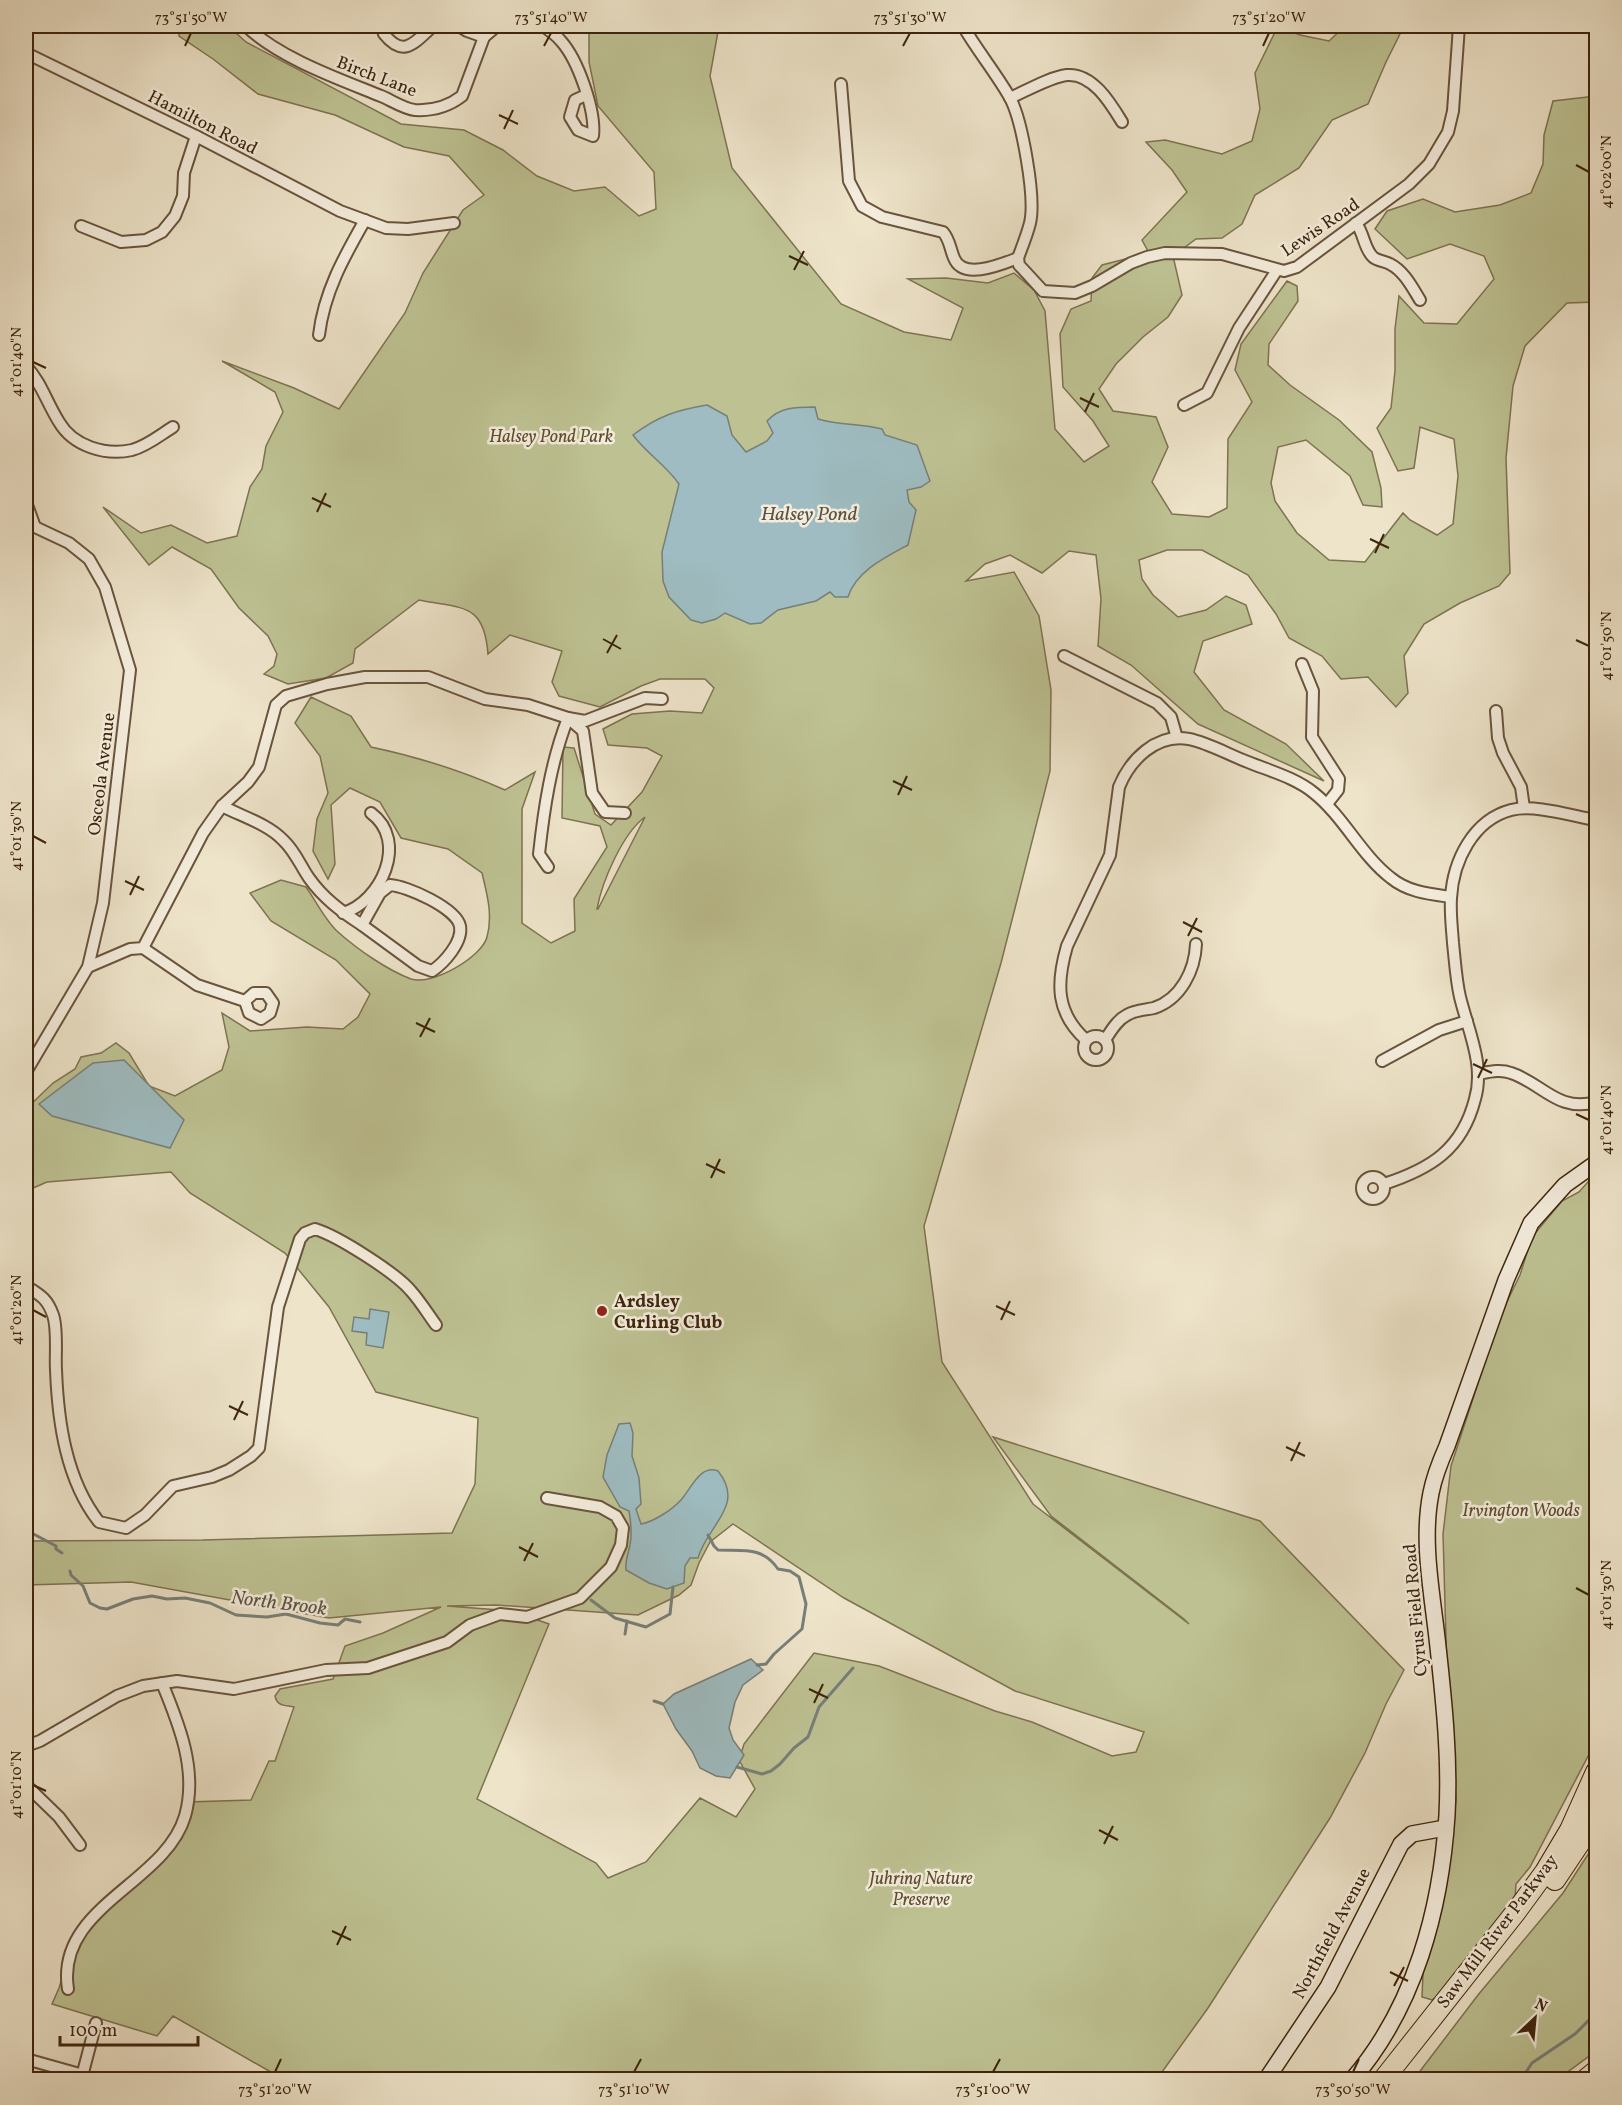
<svg xmlns="http://www.w3.org/2000/svg" width="1622" height="2105" font-family="Vollkorn,serif">
	<style>
		.green { fill: #bec293; stroke: #7e7350; stroke-width: 1.5; fill-rule: evenodd }
		.water { fill: #9ebcc1; stroke: #777f79; stroke-width: 1.5 }
		.lines { fill: none; stroke-linecap: round; stroke-linejoin: round }
		.stream { stroke: #777f79; stroke-width: 3 }
		.street-casing { stroke: #69543c; stroke-width: 14 }
		.secondary-casing { stroke: #3d240c; stroke-width: 18 }
		.highway-casing { stroke: #3d240c; stroke-width: 22 }
		.street { stroke: #f4eddd; stroke-width: 10 }
		.secondary { stroke: #f4eddd; stroke-width: 15 }
		.highway { stroke: #eee4ca; stroke-width: 20 }
		.ticks { fill: none; stroke: #3d240c; stroke-width: 2 }
		.poi-dot { fill: #8f2418; stroke: #f4eddd; stroke-width: 2 }
		.labels { text-anchor: middle; stroke-width: 5; stroke-linejoin: round; paint-order: stroke }
		.street-label { font-size: 18px; fill: #3d240c; stroke: #f4eddd }
		.park-label { font-size: 18px; font-style: italic; fill: #5d4c2e; stroke: #f4eddd }
		.poi-label { font-size: 18px; font-weight: bold; fill: #3d240c; stroke: #f4eddd; text-anchor: start }
		.water-label { font-size: 20px; font-style: italic; fill: #5a5242; stroke: #f4eddd }
		.neatline { fill: none; stroke: #3d240c; stroke-width: 2 }
		.ticks-label { font-size: 15px; text-anchor: middle; fill: #3d240c }
	</style>
	<rect width="100%" height="100%" fill="#eee4ca"/>
	<filter id="stains"><feTurbulence type="fractalNoise" baseFrequency=".00333" numOctaves="4"/><feColorMatrix values="0 0 0 0 .2 0 0 0 0 .09 0 0 0 0 .02 0 0 0 .5 -.17"/></filter>
	<radialGradient id="worn" r=".72"><stop offset=".6" stop-color="#630" stop-opacity="0"/><stop offset="1" stop-color="#630" stop-opacity=".3"/></radialGradient>
	<g class="green">
		<path d="M179,26H228L246,42L401,124L464,130L503,150L537,176L574,191L605,187L639,216L656,209L654,172L598,106L589,62V26H719L710,76L732,168L841,304L904,332L951,340L963,308L908,279L946,278L988,283L1014,273L1034,290L1045,311L1055,429L1084,462L1109,446L1093,421L1063,387L1060,334L1071,309L1091,301L1092,278L1102,265L1149,253L1142,240L1187,192L1172,170L1146,142L1165,140L1222,154L1252,141L1260,109L1255,73L1278,26L1300,35L1329,41L1345,26H1404L1386,62L1368,104L1332,120L1299,168L1255,195L1242,224L1222,238L1196,239L1173,256L1182,295L1168,317L1143,337L1116,364L1099,389L1113,411L1156,417L1168,447L1152,482L1172,514L1209,517L1227,508L1228,439L1252,402L1235,370L1241,344L1287,281L1297,286L1298,301L1269,344L1268,365L1290,385L1339,420L1372,452L1381,488L1382,507L1363,505L1350,476L1306,440L1278,447L1271,483L1275,501L1297,533L1329,560L1365,562L1403,513L1410,520L1437,535L1453,524L1458,476L1454,439L1420,427L1414,468L1398,471L1377,428L1391,408L1395,371V329L1399,296L1424,323L1457,324L1494,279L1484,256L1450,244L1407,259L1375,229L1387,211L1423,199L1455,212L1500,205L1531,193L1543,164L1544,135L1553,101L1596,96V302L1567,303L1525,346L1513,386L1506,458L1510,573L1499,586L1460,603L1424,624L1404,656L1408,693L1396,707L1368,677L1341,679L1322,656L1289,638L1276,614L1248,575L1202,550H1167L1139,560L1142,579L1153,595L1178,617L1206,610L1226,596L1246,605L1252,624L1203,641L1194,672L1224,710L1286,744L1324,781L1198,724L1131,665L1098,646L1101,599L1096,555L1069,551L1042,573L1010,555L985,564L966,581L1014,572L1039,616L1051,690L1050,771L1001,963L924,1226L942,1362L1033,1504L1189,1624L1184,1619L1051,1516L993,1437L1260,1521L1404,1670L1386,1704L1365,1753L1330,1818L1208,2008L1157,2079H283L173,2016L157,2036L52,2004L59,1988L71,1949L81,1931L167,1848L187,1802L251,1800L269,1761H275L294,1707C286,1705 277,1707 275,1696L280,1689L333,1679L345,1646L383,1633L441,1607L329,1618L131,1582L26,1585V1541L203,1540L452,1533L475,1484L478,1418L376,1392L329,1307L285,1253L190,1193L171,1172L47,1182L26,1191V1109L53,1083L75,1069L81,1057L101,1053L116,1043L129,1053L149,1086L175,1096L222,1070L229,1047L222,1013L250,1031L307,1027L343,1029L358,1017L370,994L336,960L271,921L250,893L281,880L306,887C316,901 325,920 338,932C357,949 387,970 411,979C432,986 482,957 487,937C493,915 487,894 482,873L448,849L401,838L380,802L350,788L331,805L335,864L328,879L313,851L317,819L328,793L320,756L295,723L311,697L351,716L371,747C419,757 460,770 505,790L535,772L522,809V923L551,943L575,931L574,899L607,847L600,826L562,818L563,747L574,748L595,814L611,825L642,792L662,756L647,748L608,745L603,729L632,714L670,711L702,713L714,688L705,679H660L641,686L600,707L559,696L552,682L562,651L510,635L488,654C484,602 462,609 419,600L355,649L353,663L326,678L288,684L264,674L274,666L277,654L268,636L239,608L211,569L172,547L149,565L103,507L141,533L171,525L207,543L237,536L250,487L262,469L266,446L283,412L275,392L222,361L294,388L339,409L405,313L423,273L463,210L484,195L449,156L404,147L335,115L258,94L213,59L179,36ZM645,817L598,909H597C602,881 623,833 645,817ZM733,1524L844,1598L1015,1691L1144,1732L1136,1752L1112,1756L1032,1722L995,1711L879,1666L814,1653L744,1744L739,1760L755,1789L736,1817L700,1798L646,1862L608,1878L596,1863L477,1799L549,1624L512,1611L447,1606L496,1605L638,1615L679,1595L691,1585L699,1563L710,1542Z"/>
		<polygon points="1596,1173 1596,1741 1530,1867 1516,1884 1515,1899 1442,1993 1432,2000 1422,1997 1423,1973 1447,1873 1456,1800 1447,1674 1443,1534 1451,1466 1500,1316 1520,1275 1532,1237 1562,1201 1579,1192"/>
		<polygon points="1596,1842 1596,2051 1558,2079 1414,2079 1478,1995 1563,1893"/>
	</g>
	<g class="water">
		<path d="M707,405L727,416L732,435L746,452L767,441L773,433L767,421C780,407 796,407 815,407L818,419C842,426 861,423 882,429L885,435L917,445L930,481L921,487L907,490L909,502L916,510L908,545C886,557 856,571 848,597H835L830,592L816,601L778,610L761,623L750,624L725,613L716,619L702,623L691,620L669,597L663,581L662,552L679,484C666,465 646,453 633,435C658,416 677,410 707,405Z"/>
		<polygon points="124,1060 184,1120 170,1148 52,1116 39,1104 93,1063"/>
		<polygon points="370,1309 389,1312 383,1348 366,1345 367,1333 352,1331 354,1317 369,1319"/>
		<path d="M630,1423L633,1433L632,1456L639,1478L641,1504L636,1509L641,1524C653,1522 672,1510 681,1500C691,1489 700,1464 718,1471C746,1506 707,1525 698,1558H690L685,1566L684,1583L667,1589L649,1583L626,1570C625,1561 628,1554 630,1545C632,1534 631,1522 629,1511L620,1507L603,1477L607,1455L619,1424Z"/>
		<polygon points="751,1659 763,1670 743,1685 735,1702 729,1728 733,1740 744,1755 730,1778 716,1776 700,1768 692,1751 676,1729 663,1704 674,1694"/>
	</g>
	<g class="lines">
		<g class="stream">
			<polyline points="26,1530 56,1546 56,1549 62,1553"/>
			<path d="M708,1535L714,1546L718,1550C743,1551 762,1546 778,1569L790,1571L799,1577L806,1604L802,1629L774,1654L766,1664L757,1665"/>
			<polyline points="70,1571 71,1575 83,1586 90,1603 100,1608 107,1609 133,1599 152,1596 167,1599 185,1598 210,1603 236,1615 267,1617 286,1614 320,1623 338,1625 345,1619 360,1622"/>
			<polyline points="591,1600 615,1618 646,1627 670,1614 673,1587"/>
			<polyline points="625,1634 627,1621"/>
			<polyline points="654,1701 663,1704"/>
			<polyline points="737,1767 762,1774 771,1771 780,1764 794,1748 808,1737 819,1707 853,1668"/>
			<polyline points="1521,2080 1532,2063 1575,2034 1596,2013"/>
		</g>
		<defs>
			<g id="street">
				<path d="M246,26C279,58 339,79 381,96C391,100 404,109 415,110C432,111 449,106 462,96L484,37L497,26"/>
				<path d="M390,26L384,34C404,59 415,42 433,26"/>
				<polyline points="459,26 467,31 484,37"/>
				<path d="M543,26C549,30 556,35 561,41C578,60 596,111 593,136L578,130L570,117L575,100L586,95"/>
				<path d="M963,26C977,50 995,72 1009,96C1022,118 1036,198 1030,223C1027,235 1022,247 1018,258"/>
				<polyline points="26,53 196,136 340,211 386,228 408,229 454,223"/>
				<path d="M841,84L849,181L862,206L882,217L943,232C950,240 950,249 954,258C963,281 1002,264 1018,258"/>
				<path d="M1010,98C1026,91 1050,77 1067,75C1093,73 1111,104 1122,122"/>
				<path d="M1356,223C1364,233 1364,249 1373,257C1377,261 1385,261 1390,264C1404,271 1412,287 1420,300"/>
				<polyline points="81,226 121,242 146,240 162,232 175,216 183,196 184,173 196,136"/>
				<polyline points="1018,258 1019,265 1043,291 1075,293 1092,286 1131,263 1147,257 1165,253 1222,254 1284,271 1297,267 1409,184 1429,164 1448,132 1453,111 1459,26"/>
				<path d="M319,335C324,292 344,257 365,220"/>
				<path d="M26,366C41,382 47,403 59,422C73,446 105,456 132,450C147,446 160,435 173,427"/>
				<polyline points="1184,405 1207,393 1239,328 1277,270"/>
				<polyline points="26,502 35,527 69,543 89,559 105,587 130,670 103,903 88,967 26,1072"/>
				<polyline points="1064,656 1157,703 1171,717 1177,738"/>
				<polyline points="1302,664 1313,691 1312,737 1339,779 1338,790 1327,804"/>
				<polyline points="1496,711 1498,738 1503,753 1521,787 1524,808"/>
				<polyline points="568,718 583,731 592,793 605,812 625,813"/>
				<path d="M222,806C241,816 268,824 283,840C295,851 300,865 309,878C323,898 342,912 362,925"/>
				<path d="M548,867L539,854C544,808 551,761 568,718"/>
				<path d="M390,885C407,886 456,908 460,926C463,942 444,963 432,971L418,966L362,925L380,893Z"/>
				<path d="M343,913C381,902 409,841 371,813"/>
				<polyline points="143,948 197,985 245,1001 254,993 266,993 273,1003 270,1013 261,1019 249,1013 245,1001"/>
				<polyline points="88,967 130,949 143,948 203,833 222,806 248,782 259,767 276,705 286,696 327,684 365,677 428,677 485,699 528,705 568,718 585,721 645,698 662,699"/>
				<circle cx="1096" cy="1048" r="12"/>
				<path d="M1086,1040C1056,1013 1056,984 1067,946L1110,855L1119,787C1130,760 1156,733 1189,739C1209,743 1229,755 1248,762C1270,771 1296,778 1314,793C1344,817 1361,855 1391,878C1408,892 1429,894 1451,897"/>
				<path d="M1105,1040C1111,1031 1117,1020 1127,1015C1135,1010 1145,1010 1154,1008C1181,999 1195,970 1196,944"/>
				<polyline points="1382,1061 1439,1030 1467,1021"/>
				<path d="M1478,1074C1489,1072 1500,1069 1511,1073C1542,1083 1558,1113 1596,1102"/>
				<circle cx="1373" cy="1188" r="11"/>
				<path d="M1384,1184C1430,1169 1462,1150 1475,1099C1485,1065 1468,1030 1460,997C1456,980 1455,961 1453,943C1452,928 1450,913 1451,898C1453,861 1473,820 1511,810C1535,804 1572,816 1596,820"/>
				<path d="M26,1286C40,1295 47,1298 53,1315C58,1329 55,1355 56,1370C58,1422 66,1480 99,1522L126,1528L145,1515L173,1486L212,1477L229,1470L251,1456L259,1448L278,1307L300,1239L305,1233L315,1229C338,1236 396,1273 411,1291C420,1301 428,1314 436,1325"/>
				<polyline points="26,1746 40,1741 117,1696 143,1686 177,1681 234,1689 326,1670 368,1668 447,1642 470,1625 500,1614 527,1617 580,1598 611,1567 621,1545 623,1528 616,1516 600,1507 547,1498"/>
				<polyline points="26,1785 59,1817 80,1845"/>
				<path d="M68,1989C55,1907 165,1884 185,1816C198,1771 179,1724 162,1683"/>
				<polyline points="26,2059 83,2075"/>
				<polyline points="81,2080 96,2023"/>
			</g>
			<g id="secondary">
				<polyline points="1266,2080 1328,1987 1401,1844 1412,1834 1445,1828"/>
				<path d="M1352,2080C1415,2007 1441,1909 1447,1815C1450,1759 1444,1702 1438,1647C1433,1597 1421,1543 1431,1493C1434,1477 1440,1462 1447,1446L1506,1280L1531,1223L1565,1185L1596,1163"/>
			</g>
			<g id="highway">
				<polyline points="1555,1880 1579,1844 1596,1812"/>
				<polyline points="1383,2080 1515,1913 1545,1872 1570,1830 1596,1772"/>
				<polyline points="1585,2080 1596,2071"/>
			</g>
		</defs>
		<use href="#street" class="street-casing"/>
		<use href="#secondary" class="secondary-casing"/>
		<use href="#highway" class="highway-casing"/>
		<use href="#street" class="street"/>
		<use href="#secondary" class="secondary"/>
		<use href="#highway" class="highway"/>
	</g>
	<path class="ticks" d="M185,46L191,33M544,46L551,33M903,46L910,33M1263,46L1269,33M499,115L518,124M504,129L513,110M1576,165L1589,172M789,256L808,265M794,270L804,251M33,362L46,368M1080,398L1099,407M1085,412L1094,393M312,498L331,507M317,512L326,493M1370,539L1389,548M1375,553L1384,534M603,639L621,649M1576,640L1589,646M607,653L617,635M893,781L912,790M898,795L907,776M33,836L46,843M125,881L144,890M130,895L139,876M1183,922L1202,932M1188,936L1197,918M416,1023L435,1032M420,1037L430,1018M1473,1064L1492,1073M1478,1078L1487,1059M1576,1114L1589,1120M706,1164L725,1173M711,1178L720,1159M996,1306L1015,1315M33,1310L46,1317M1001,1320L1010,1301M229,1406L248,1415M234,1420L243,1401M1286,1447L1305,1456M1291,1461L1300,1442M519,1547L538,1557M524,1561L533,1543M1576,1588L1589,1595M809,1689L828,1698M814,1703L823,1684M33,1785L46,1791M1099,1830L1118,1840M1104,1844L1113,1826M332,1931L351,1940M337,1945L346,1926M1390,1972L1408,1981M1394,1986L1404,1967M275,2072L281,2059M634,2072L641,2059M993,2072L1000,2059M1353,2072L1359,2059"/>
	<circle class="poi-dot" cx="602" cy="1311" r="6"/>
	<g class="labels">
		<g class="street-label">
			<text transform="translate(377 76) rotate(21)" y="6">Birch Lane</text>
			<text transform="translate(203 122) rotate(27)" y="6">Hamilton Road</text>
			<text transform="translate(1320 227) rotate(-34)" y="6">Lewis Road</text>
			<text transform="translate(101 774) rotate(-83)" y="6">Osceola Avenue</text>
			<text transform="translate(1415 1610) rotate(-95)" y="6">Cyrus Field Road</text>
			<text transform="translate(1497 1931) rotate(-53)" y="6">Saw Mill River Parkway</text>
			<text transform="translate(1331 1933) rotate(-62)" y="6">Northfield Avenue</text>
		</g>
		<g class="park-label">
			<text x="551" y="442">Halsey Pond Park</text>
			<text x="1521" y="1516">Irvington Woods</text>
			<text x="921" y="1884">Juhring Nature<tspan x="921" dy="21">Preserve</tspan></text>
		</g>
		<g class="poi-label">
			<text x="614" y="1307">Ardsley<tspan x="614" dy="21">Curling Club</tspan></text>
		</g>
		<g class="water-label">
			<text x="809" y="520">Halsey Pond</text>
			<text transform="translate(279 1602) rotate(7)" y="7">North Brook</text>
		</g>
	</g>
	<rect width="1622" height="2105" fill="none" stroke="#eee4ca" stroke-width="66"/>
	<g transform="translate(1535 2018) rotate(26)" stroke="#f4eddd" stroke-width="4.5" paint-order="stroke">
	<path d="M0-4.5L10 22L0 15L-10 22Z" fill="#3d240c"/>
	<text y="-9" font-size="16" font-weight="bold" text-anchor="middle" fill="#3d240c">N</text>
	</g>
	<path d="M60 2036v9h138v-9" fill="none" stroke="#3d240c" stroke-width="3"/>
	<text x="69" y="2036" font-size="18" fill="#3d240c" stroke="#f4eddd" stroke-width="4.5" paint-order="stroke">100 m</text>
	<rect x="33" y="33" width="1556" height="2039" class="neatline"/>
	<g class="ticks-label">
		<text x="191" y="22">73°51'50"W</text>
		<text x="551" y="22">73°51'40"W</text>
		<text x="910" y="22">73°51'30"W</text>
		<text x="1269" y="22">73°51'20"W</text>
		<text transform="translate(1606 172) rotate(-90)" y="5">41°02'00"N</text>
		<text transform="translate(16 362) rotate(-90)" y="5">41°01'40"N</text>
		<text transform="translate(1606 646) rotate(-90)" y="5">41°01'50"N</text>
		<text transform="translate(16 836) rotate(-90)" y="5">41°01'30"N</text>
		<text transform="translate(1606 1120) rotate(-90)" y="5">41°01'40"N</text>
		<text transform="translate(16 1310) rotate(-90)" y="5">41°01'20"N</text>
		<text transform="translate(1606 1595) rotate(-90)" y="5">41°01'30"N</text>
		<text transform="translate(16 1785) rotate(-90)" y="5">41°01'10"N</text>
		<text x="275" y="2094">73°51'20"W</text>
		<text x="634" y="2094">73°51'10"W</text>
		<text x="993" y="2094">73°51'00"W</text>
		<text x="1353" y="2094">73°50'50"W</text>
	</g>
	<rect width="100%" height="100%" filter="url(#stains)"/>
	<rect width="100%" height="100%" fill="url(#worn)"/>
</svg>
